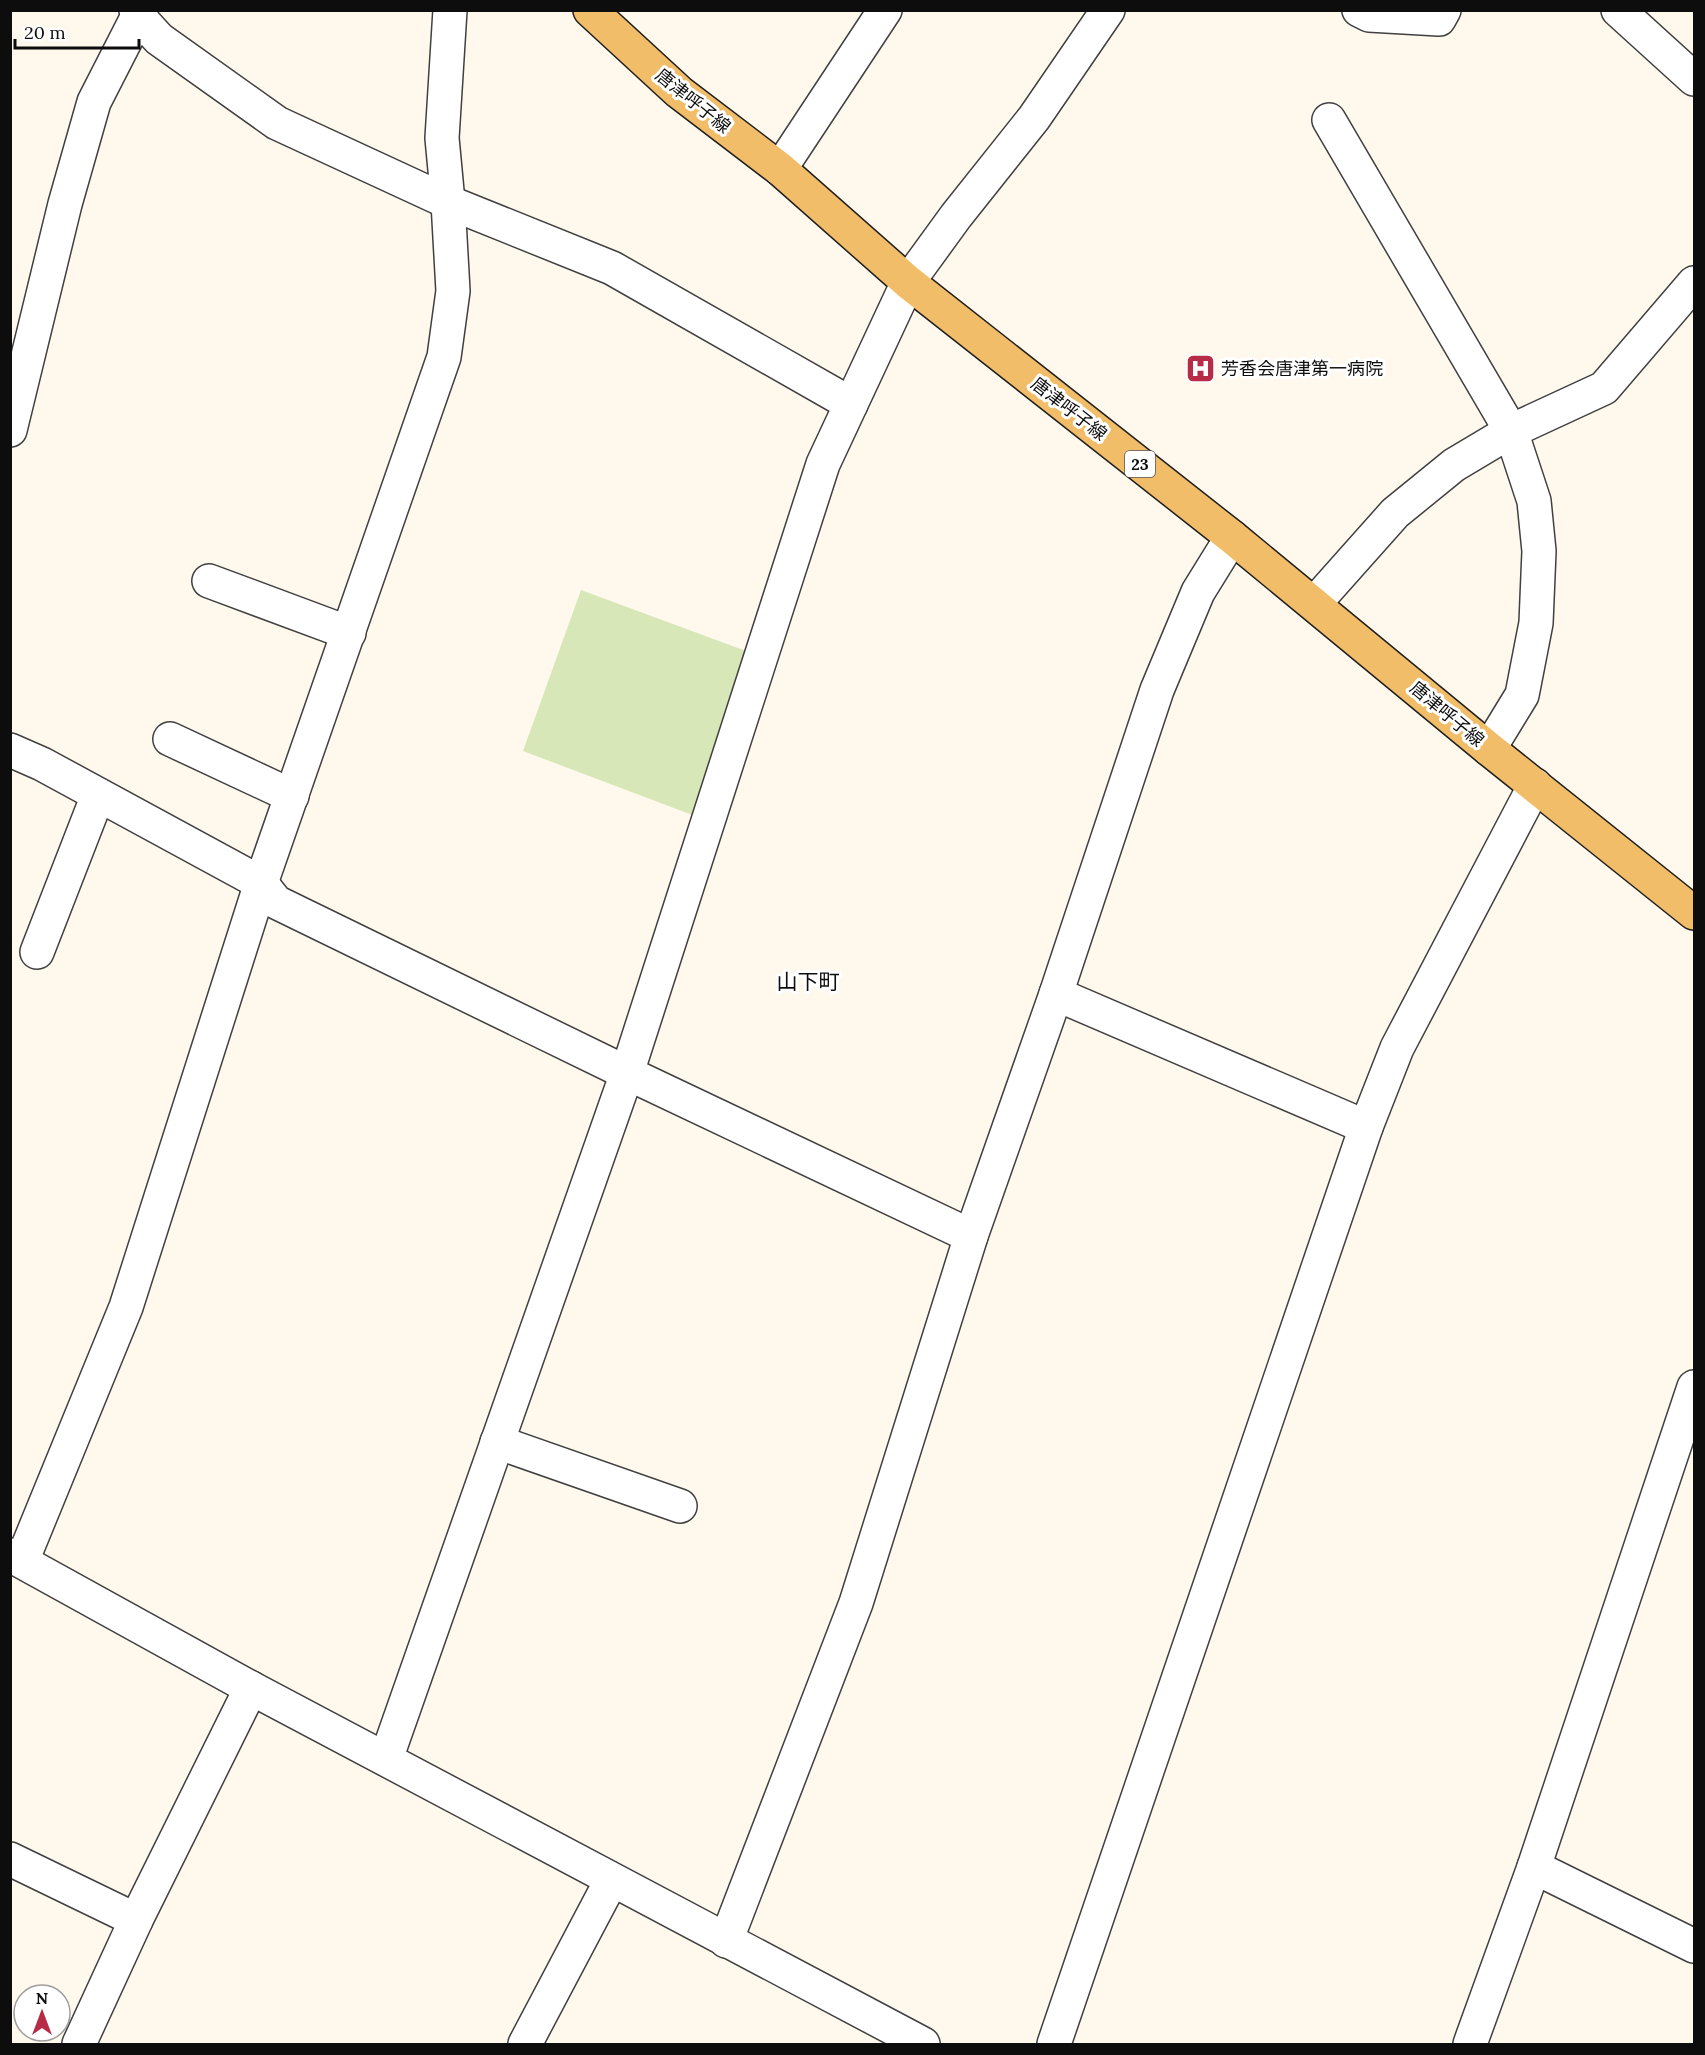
<svg xmlns="http://www.w3.org/2000/svg" width="1705" height="2055" font-family="Lora,'Noto Sans JP',serif">
	<style>
		.green { fill: #d7e7b8 }
		.lines { fill: none; stroke-linecap: round; stroke-linejoin: round }
		.minor-casing { stroke: #404040; stroke-width: 36 }
		.major-casing { stroke: #1e1e1e; stroke-width: 36 }
		.minor { stroke: #fff; stroke-width: 33 }
		.major { stroke: #f2bd69; stroke-width: 33 }
		.labels { text-anchor: middle; stroke-width: 6; stroke-linejoin: round; paint-order: stroke }
		.shield { fill: #fff; stroke: #565656; stroke-width: 1.5 }
		.shield-label { font-size: 16px; font-weight: bold; fill: #0d0d0d }
		.street-label { font-size: 18px; fill: #0d0d0d; stroke: #fff }
		.poi-label { font-size: 18px; fill: #0d0d0d; stroke: #fff; text-anchor: start }
		.quarter-label { font-size: 21px; fill: #0d0d0d; stroke: #fff }
	</style>
	<rect width="100%" height="100%" fill="#fef8ed"/>
	<polygon class="green" points="581,590 746,651 695,816 523,751"/>
	<g class="lines">
		<defs>
			<g id="minor">
				<polyline points="136,10 138,16 159,39 277,123 448,202 612,268 851,404"/>
				<polyline points="1359,10 1369,15 1439,19 1444,10"/>
				<polyline points="1618,10 1694,79"/>
				<polyline points="1329,120 1511,431 1534,501 1539,551 1536,623 1522,695 1489,749"/>
				<polyline points="780,169 885,10"/>
				<polyline points="10,430 65,204 94,102 141,10"/>
				<polyline points="209,581 349,633"/>
				<polyline points="1314,604 1395,513 1454,465 1511,431 1604,388 1694,283"/>
				<polyline points="170,739 292,796"/>
				<polyline points="10,750 42,764 261,883 276,902 627,1073 971,1236"/>
				<polyline points="37,952 98,795"/>
				<polyline points="1056,994 1366,1127"/>
				<polyline points="497,1442 680,1506"/>
				<polyline points="10,1555 251,1688 923,2044"/>
				<polyline points="22,1561 126,1307 261,883 444,357 453,291 448,202 442,138 450,10"/>
				<polyline points="386,1759 627,1073 823,464 908,282 956,216 1034,118 1108,10"/>
				<polyline points="10,1859 136,1920"/>
				<polyline points="1534,1867 1694,1946"/>
				<polyline points="726,1941 856,1603 971,1236 1056,994 1157,690 1198,592 1232,537"/>
				<polyline points="79,2044 136,1920 251,1688"/>
				<polyline points="525,2044 611,1881"/>
				<polyline points="1054,2044 1366,1127 1397,1048 1535,785"/>
				<polyline points="1470,2044 1534,1867 1694,1387"/>
			</g>
			<polyline id="major" points="590,10 679,92 780,169 908,282 1232,537 1489,749 1694,913"/>
		</defs>
		<use href="#minor" class="minor-casing"/>
		<use href="#major" class="major-casing"/>
		<use href="#minor" class="minor"/>
		<use href="#major" class="major"/>
	</g>
	<defs>
		<symbol id="hospital-square" viewBox="-11 -11 22 22"><rect x="-9" y="-9" width="18" height="18" rx="4" fill="#b72b46" stroke="#fff"/><path d="M-5-5h3v3.5h4V-5h3V5h-3V1.5h-4V5h-3Z" fill="#fff"/></symbol>
	</defs>
	<g fill-rule="evenodd">
		<use href="#hospital-square" x="1184" y="352" width="33" height="33"/>
	</g>
	<g class="labels">
		<rect class="shield" x="1125" y="451" width="30" height="26" rx="4.5"/>
		<g class="shield-label">
			<text x="1140" y="470">23</text>
		</g>
		<g class="street-label">
			<text transform="translate(693 101) rotate(39)" y="6">唐津呼子線</text>
			<text transform="translate(1069 409) rotate(38)" y="6">唐津呼子線</text>
			<text transform="translate(1447 714) rotate(40)" y="6">唐津呼子線</text>
		</g>
		<g class="poi-label">
			<text x="1221" y="375">芳香会唐津第一病院</text>
		</g>
		<g class="quarter-label">
			<text x="808" y="989">山下町</text>
		</g>
	</g>
	<rect width="1705" height="2055" fill="none" stroke="#0d0d0d" stroke-width="24"/>
	<g transform="translate(42 2013)"><circle r="28" fill="#ffffff" stroke="#9e9e9e" stroke-width="1.5"/>
	<path d="M0-4.5L10 22L0 15L-10 22Z" fill="#b72b46"/>
	<text y="-9" font-size="16" font-weight="bold" text-anchor="middle" fill="#0d0d0d">N</text>
	</g>
	<path d="M15 39v9h124v-9" fill="none" stroke="#0d0d0d" stroke-width="3"/>
	<text x="24" y="39" font-size="18" fill="#0d0d0d" stroke="#ffffff" stroke-width="4.5" paint-order="stroke">20 m</text>
</svg>
